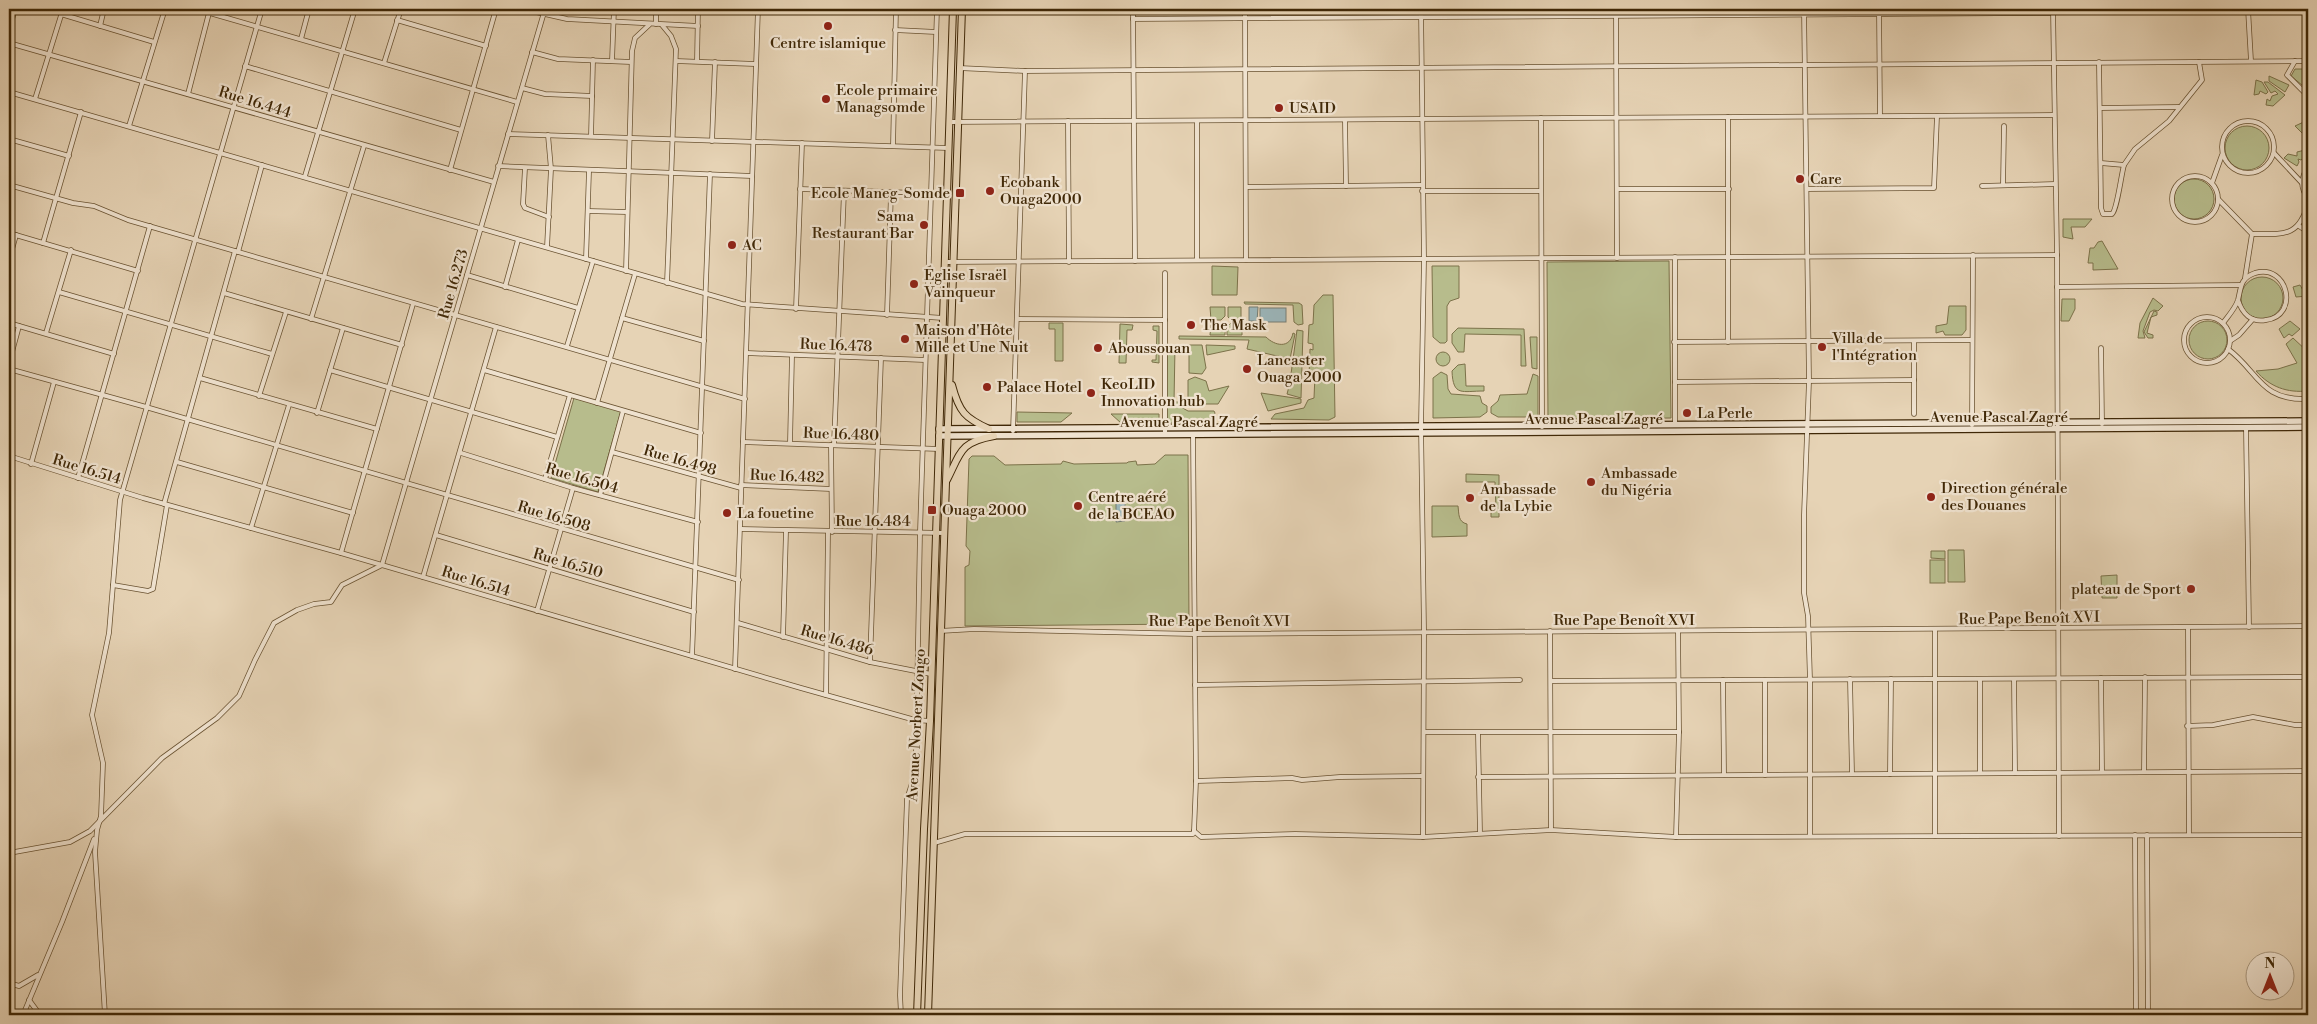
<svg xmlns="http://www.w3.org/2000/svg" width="2317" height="1024" font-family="'Libre Bodoni',serif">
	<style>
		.green { fill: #b7bc8c; stroke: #7c724a }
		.water { fill: #9bb5b9; stroke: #777d72 }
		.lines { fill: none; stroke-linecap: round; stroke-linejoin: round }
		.minor-casing { stroke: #6a5332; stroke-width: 5.5 }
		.secondary-casing { stroke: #402807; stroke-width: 8 }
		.primary-casing { stroke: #402807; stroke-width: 8 }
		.minor { stroke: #efe2cf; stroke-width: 4 }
		.secondary { stroke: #efe2cf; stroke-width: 5.5 }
		.primary { stroke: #e6d3b5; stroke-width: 6 }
		.poi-dot { fill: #8f2418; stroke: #efe2cf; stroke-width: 2 }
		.labels { text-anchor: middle; stroke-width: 4.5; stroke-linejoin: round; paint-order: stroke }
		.poi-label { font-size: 15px; fill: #402807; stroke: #efe2cf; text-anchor: start }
		.street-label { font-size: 15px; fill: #402807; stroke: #efe2cf }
	</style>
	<rect width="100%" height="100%" fill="#e6d3b5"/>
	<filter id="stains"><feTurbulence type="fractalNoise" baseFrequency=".004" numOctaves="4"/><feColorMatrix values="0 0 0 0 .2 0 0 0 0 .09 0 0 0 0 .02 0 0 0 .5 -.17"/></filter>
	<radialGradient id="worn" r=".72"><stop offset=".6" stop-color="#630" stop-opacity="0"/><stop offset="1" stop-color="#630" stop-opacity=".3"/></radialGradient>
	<g class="green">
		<polygon points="2295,69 2308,69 2308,90 2291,76"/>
		<polygon points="2269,76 2289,85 2285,92 2269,81"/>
		<polygon points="2256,80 2262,82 2268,92 2266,94 2260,91 2259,94 2254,95"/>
		<polygon points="2264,82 2268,82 2285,95 2273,106 2266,105 2267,99 2270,101 2272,96 2278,94 2275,91 2271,93"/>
		<polygon points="2308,120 2308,135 2304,135 2295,126"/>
		<circle cx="2247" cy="148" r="22"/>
		<polygon points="2303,140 2308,141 2308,155 2301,160 2298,159 2299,162 2297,166 2284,158 2288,154 2297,156 2297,152 2305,150 2306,144"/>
		<circle cx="2194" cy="199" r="20"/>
		<polygon points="2063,219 2092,219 2085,227 2071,227 2073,239 2063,237"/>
		<polygon points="2102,241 2118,269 2093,270 2093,263 2088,263 2090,248 2094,248 2098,242"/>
		<polygon points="1669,261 1671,418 1548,419 1547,262"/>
		<polygon points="1212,266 1238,267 1237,295 1212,295"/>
		<polygon points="1432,266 1459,266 1459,298 1450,301 1447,306 1447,341 1445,343 1440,343 1433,337"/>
		<circle cx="2262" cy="298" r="21"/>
		<polygon points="2300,285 2304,292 2308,290 2308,296 2296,297 2293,287"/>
		<polygon points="1323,295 1333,295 1335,417 1329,420 1271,419 1275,414 1304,408 1308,400 1314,398 1315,375 1309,375 1310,349 1313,350 1313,344 1308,343 1309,325 1313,324 1314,305"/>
		<polygon points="2153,298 2163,306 2158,311 2154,310 2150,312 2143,331 2145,338 2138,338 2140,323"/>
		<polygon points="2062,299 2075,299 2075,309 2069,321 2061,321"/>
		<polygon points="1244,302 1299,303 1302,305 1303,324 1298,325 1294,322 1293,305 1245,304"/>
		<polygon points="1949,306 1966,306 1966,330 1962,335 1945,335 1943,331 1936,333 1936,326 1947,324"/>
		<polygon points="1225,307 1225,316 1221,320 1211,320 1210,307"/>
		<polygon points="1228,307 1241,307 1241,320 1231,320 1228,317"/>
		<polygon points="2154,311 2157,312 2157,315 2151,317 2147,333 2153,335 2153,338 2148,338 2144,332"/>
		<polygon points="2290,321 2300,329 2292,336 2289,334 2284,338 2279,329"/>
		<circle cx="2208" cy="340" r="19"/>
		<polygon points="1049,323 1063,323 1063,361 1055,361 1055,329 1049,329"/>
		<polygon points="1211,323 1221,323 1225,327 1225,335 1210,335"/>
		<polygon points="1231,323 1242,323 1242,335 1227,335 1227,327"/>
		<polygon points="1120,324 1133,325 1132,330 1127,330 1126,363 1119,363"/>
		<polygon points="1153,326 1159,326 1159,363 1152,362 1152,360 1156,360 1157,331 1153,330"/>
		<polygon points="1458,328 1524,329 1526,366 1521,366 1521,335 1465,334 1464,352 1458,352 1452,343 1452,334"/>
		<polygon points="1297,330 1303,331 1301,398 1287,394 1290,383 1294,381 1291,374"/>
		<path d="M1293,333L1295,334L1290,359L1247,349L1249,340L1179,339V336L1266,337C1275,346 1290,349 1293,333Z"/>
		<polygon points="1530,337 1537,337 1537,369 1532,368"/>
		<path d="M2293,338L2308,352V391C2287,393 2270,387 2256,371L2278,369L2297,363L2286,344Z"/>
		<polygon points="1186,345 1202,345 1206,368 1202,374 1189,373 1189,352 1182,352"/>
		<polygon points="1206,345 1235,346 1235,349 1207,355"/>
		<polygon points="1167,347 1175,347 1174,402 1178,402 1179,406 1188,411 1214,411 1215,413 1211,422 1169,423 1166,421"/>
		<circle cx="1443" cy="359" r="7"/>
		<path d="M1465,364L1466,386H1484V391C1462,391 1453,397 1452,371L1458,365Z"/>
		<polygon points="1441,372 1447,375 1448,389 1451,394 1480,396 1482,403 1487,406 1487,412 1480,417 1433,418 1433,378"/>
		<polygon points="1533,374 1538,376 1538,417 1498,417 1491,413 1491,407 1498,401 1500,395 1527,394"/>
		<polygon points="1195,377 1206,381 1209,391 1229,386 1218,404 1188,404 1188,380"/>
		<polygon points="1261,393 1301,399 1301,403 1268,411"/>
		<polygon points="574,398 621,411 598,492 551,478"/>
		<polygon points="1017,412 1072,413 1061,422 1017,422"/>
		<polygon points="1111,414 1159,414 1159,423 1151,435 1121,423"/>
		<polygon points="1165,455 1188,455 1189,624 965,626 965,567 969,565 970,551 966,546 969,459 972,456 994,456 1005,465 1061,464 1063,461 1074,464 1127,463 1128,462 1136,461 1137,465 1155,464"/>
		<polygon points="1466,474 1499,475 1499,517 1491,517 1491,513 1496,510 1495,482 1466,482"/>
		<path d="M1432,506H1458C1459,514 1458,522 1467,524V536L1432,537Z"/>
		<polygon points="1948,550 1964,550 1965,582 1948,582"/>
		<polygon points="1931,551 1945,551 1945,559 1931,558"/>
		<rect x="1930" y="560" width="15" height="23"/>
		<polygon points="2117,575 2117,598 2102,598 2101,576"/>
	</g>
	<g class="water">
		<polygon points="1249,307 1258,307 1257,321 1249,321"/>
		<rect x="1260" y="308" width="26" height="14"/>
		<polygon points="1116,501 1125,501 1125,521 1116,522"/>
	</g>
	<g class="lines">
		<defs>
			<g id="minor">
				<polyline points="196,9 517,102"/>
				<polyline points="523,9 567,19 698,26"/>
				<polyline points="1133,9 1135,261"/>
				<polyline points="1245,9 1246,260"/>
				<polyline points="1421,9 1424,259 1421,426 1424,631 1423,837"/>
				<polyline points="1616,9 1617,258"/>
				<polyline points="1804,9 1809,381 1804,515 1804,593 1808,616 1810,680 1810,836"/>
				<polyline points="1879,9 1880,116"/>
				<polyline points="2053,9 2057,255 2059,836"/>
				<polyline points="2248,9 2251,61"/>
				<polyline points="2307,9 2308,11"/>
				<polyline points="61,14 154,42"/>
				<polyline points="1133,19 2053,13"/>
				<polyline points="397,20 486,46"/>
				<polyline points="656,24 656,9"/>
				<polyline points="662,25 671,36 676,49 667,283"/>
				<polyline points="100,26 104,9"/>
				<polyline points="9,30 15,9"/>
				<polyline points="895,30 936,32"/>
				<polyline points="301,39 309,9"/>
				<polyline points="9,43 494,182"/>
				<polyline points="532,52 558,59 631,62"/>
				<polyline points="612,61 614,9"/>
				<polyline points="676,61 755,64"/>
				<polyline points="697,61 698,9"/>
				<polyline points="2295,61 2287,75 2308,96"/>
				<path d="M2099,62L2101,208L2103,214H2112C2117,210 2121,176 2124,165"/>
				<polyline points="384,63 401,9"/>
				<polyline points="245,66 461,130"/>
				<polyline points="959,68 1025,71 2308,61"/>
				<polyline points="522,88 545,94 592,96"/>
				<polyline points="9,92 742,304 943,318"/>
				<polyline points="188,94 210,9"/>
				<polyline points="35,99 63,9"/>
				<polyline points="2100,108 2179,107"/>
				<polyline points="1728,117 1728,342"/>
				<polyline points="1541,118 1542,427"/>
				<polyline points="1345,120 1346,186"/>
				<circle cx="2248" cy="147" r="26"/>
				<polyline points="1068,121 1069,262"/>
				<polyline points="949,122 2054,115"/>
				<polyline points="129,126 165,9"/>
				<polyline points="508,134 948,148"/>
				<polyline points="591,136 593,60"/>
				<polyline points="9,139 69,156"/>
				<polyline points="712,141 715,62"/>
				<polyline points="893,146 896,9"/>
				<polyline points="2274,153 2302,183"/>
				<polyline points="2101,163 2124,165 2135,149 2169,121 2202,80 2199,62"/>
				<polyline points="498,166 752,176"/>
				<path d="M2308,167C2301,177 2300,188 2308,198"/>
				<polyline points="525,168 523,204 525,208 549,217"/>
				<polyline points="450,170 496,9"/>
				<polyline points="305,176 355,9"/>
				<circle cx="2195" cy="199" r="23"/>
				<polyline points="2212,183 2222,155"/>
				<polyline points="9,185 73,203 94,206 128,220 745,399"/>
				<polyline points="2003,185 2004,126"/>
				<polyline points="1982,186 2055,184"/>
				<polyline points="1246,187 1422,185"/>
				<polyline points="800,189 947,194"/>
				<polyline points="1617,189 1729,189"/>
				<polyline points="1807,189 1934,188 1937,116"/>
				<polyline points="1422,191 1541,191"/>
				<path d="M2218,199L2252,234C2283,234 2299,238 2308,203"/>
				<polyline points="588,211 627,212"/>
				<polyline points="2299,226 2308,232"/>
				<polyline points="9,233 138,271"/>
				<polyline points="43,243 81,112"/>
				<polyline points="547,247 551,169 548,135"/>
				<polyline points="238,252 262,165"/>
				<polyline points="1675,257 1675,425"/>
				<polyline points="586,259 589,171"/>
				<polyline points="9,260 16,235"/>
				<polyline points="1197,260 1197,121"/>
				<polyline points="945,262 2057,255"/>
				<polyline points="626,271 632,51 635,38 649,25"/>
				<polyline points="1165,273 1165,435"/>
				<polyline points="467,275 578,308"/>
				<polyline points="2245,278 2252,234"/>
				<polyline points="505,287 518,240"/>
				<polyline points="2057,287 2241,285"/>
				<polyline points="59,292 272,354"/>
				<polyline points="224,293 402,345"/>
				<polyline points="796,309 802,143"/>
				<polyline points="887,315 891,193"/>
				<circle cx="2207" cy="340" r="23"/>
				<polyline points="622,318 704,341"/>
				<polyline points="311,319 364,146"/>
				<polyline points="1017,319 1165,320"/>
				<polyline points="9,323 114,354"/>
				<path d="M2223,323C2228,316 2235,309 2238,300C2241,288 2240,278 2255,273C2288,263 2300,316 2266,320C2251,323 2242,313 2238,300"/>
				<polyline points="46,333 71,250"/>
				<polyline points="2230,341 2239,335 2253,319"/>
				<polyline points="1674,342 1971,340"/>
				<polyline points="567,346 593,261"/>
				<polyline points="2101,348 2102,424"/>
				<path d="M2228,349C2259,372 2260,401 2308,399"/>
				<polyline points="747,353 925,360"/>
				<polyline points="9,363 19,326"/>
				<polyline points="9,369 146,407 739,580"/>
				<polyline points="330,370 557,437"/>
				<polyline points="484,370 701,433"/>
				<polyline points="200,378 377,429"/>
				<polyline points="1675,382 1914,380"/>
				<polyline points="259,396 286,312"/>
				<polyline points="597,403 635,274"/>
				<polyline points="317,413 343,328"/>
				<polyline points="1914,414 1914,341"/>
				<polyline points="1972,425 1973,255"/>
				<polyline points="2246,428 2249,627"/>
				<polyline points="1013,431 1025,71"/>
				<polyline points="1193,434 1196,781 1194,831"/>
				<polyline points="743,442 939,449"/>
				<polyline points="790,443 792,355"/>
				<polyline points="831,445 832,532"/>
				<polyline points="834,445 844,191"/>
				<polyline points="612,452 741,488"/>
				<polyline points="461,453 573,488 698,522"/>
				<polyline points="9,456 143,498 341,553 801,688 915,720 930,721"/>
				<polyline points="177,462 353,513"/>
				<polyline points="31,464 54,382"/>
				<polyline points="78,478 150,226"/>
				<polyline points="545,479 570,395"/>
				<polyline points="741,485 831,489"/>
				<polyline points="600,495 623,411"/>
				<polyline points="164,504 235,251"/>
				<polyline points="251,528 289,405"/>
				<polyline points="741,529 945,533"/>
				<polyline points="436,535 694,612"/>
				<polyline points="341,553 413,304"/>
				<polyline points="423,577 496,327"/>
				<polyline points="113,585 148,591 153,589 167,505"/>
				<polyline points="537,611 573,488"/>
				<polyline points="738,623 870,662 931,674"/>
				<polyline points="2188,628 2189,835"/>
				<polyline points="1935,630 1935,836"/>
				<polyline points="940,631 974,629 1194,634 2308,626"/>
				<polyline points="1550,631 1551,830"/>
				<polyline points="783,637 786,531"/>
				<polyline points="692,656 710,174"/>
				<polyline points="870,662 881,358"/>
				<polyline points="735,669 758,9"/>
				<polyline points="2101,678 2102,772"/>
				<polyline points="1850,679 1852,774"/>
				<polyline points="1980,679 1980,773"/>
				<polyline points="2014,679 2015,773"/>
				<polyline points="1723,680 1724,775"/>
				<polyline points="1765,680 1765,775"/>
				<polyline points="1551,681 2308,677"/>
				<polyline points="1195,685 1520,680"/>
				<polyline points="826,695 828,532"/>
				<polyline points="2187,726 2213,725 2253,717 2295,725 2308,725"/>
				<polyline points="1424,732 1679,732"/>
				<polyline points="1478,733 1480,833"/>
				<polyline points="2144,772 2145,677"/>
				<polyline points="1890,774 1891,679"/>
				<polyline points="1478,777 2308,771"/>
				<polyline points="1196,781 1292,778 1302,780 1340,777 1423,776"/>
				<polyline points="1194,831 1201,837 1295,834 1423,837 1551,830 1676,837 2308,835"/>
				<polyline points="2135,835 2136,1015"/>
				<polyline points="2147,835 2148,1015"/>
				<polyline points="1676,837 1679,732 1678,631"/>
				<polyline points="934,843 965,834 1193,834 1194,831"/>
				<polyline points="9,853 70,842 90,831 162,758 217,718 239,696 255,660 274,623 297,610 314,604 331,602 342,585 382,565 545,9"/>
				<polyline points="9,983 19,986 38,975"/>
				<polyline points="29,1000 40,1015"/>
				<polyline points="23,1015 62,922 94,839"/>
				<polyline points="105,1015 95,852 97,830 101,816 103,763 92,715 109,633 120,500 262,9"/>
				<polyline points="901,1015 900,995 907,799 913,780 916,752 920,532 937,9"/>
			</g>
			<g id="secondary">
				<polyline points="939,429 2308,421"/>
				<polyline points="939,436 2308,427"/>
			</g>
			<g id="primary">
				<path d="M952,385C959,412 965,418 989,429"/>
				<path d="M947,480C961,452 960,442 994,436"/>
				<polyline points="917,1015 924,829 930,721 953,9"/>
				<polyline points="928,1015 962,9"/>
			</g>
		</defs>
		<use href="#minor" class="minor-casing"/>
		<use href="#secondary" class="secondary-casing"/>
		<use href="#primary" class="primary-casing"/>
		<use href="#minor" class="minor"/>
		<use href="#secondary" class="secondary"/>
		<use href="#primary" class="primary"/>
	</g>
	<g class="poi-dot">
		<circle cx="828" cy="26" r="5"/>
		<circle cx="826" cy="99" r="5"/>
		<circle cx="1279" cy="108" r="5"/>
		<circle cx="1800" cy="179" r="5"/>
		<circle cx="990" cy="191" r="5"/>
		<rect x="955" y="188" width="10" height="10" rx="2.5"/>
		<circle cx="924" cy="225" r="5"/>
		<circle cx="732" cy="245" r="5"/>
		<circle cx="914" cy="284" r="5"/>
		<circle cx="1191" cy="325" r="5"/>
		<circle cx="905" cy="339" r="5"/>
		<circle cx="1822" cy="347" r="5"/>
		<circle cx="1098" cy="348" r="5"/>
		<circle cx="1247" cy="369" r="5"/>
		<circle cx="987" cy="387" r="5"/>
		<circle cx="1091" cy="393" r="5"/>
		<circle cx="1687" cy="413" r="5"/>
		<circle cx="1591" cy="482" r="5"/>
		<circle cx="1931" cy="497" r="5"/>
		<circle cx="1470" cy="498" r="5"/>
		<circle cx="1078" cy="506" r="5"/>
		<rect x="927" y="505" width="10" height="10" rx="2.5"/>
		<circle cx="727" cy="513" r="5"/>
		<circle cx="2191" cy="589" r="5"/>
	</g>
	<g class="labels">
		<g class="poi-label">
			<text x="828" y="48" text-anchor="middle">Centre islamique</text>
			<text x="836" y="95">Ecole primaire<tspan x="836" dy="17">Managsomde</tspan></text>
			<text x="1289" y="113">USAID</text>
			<text x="1810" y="184">Care</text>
			<text x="1000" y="187">Ecobank<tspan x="1000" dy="17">Ouaga2000</tspan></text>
			<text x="950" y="198" text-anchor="end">Ecole Maneg-Somde</text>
			<text x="914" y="221" text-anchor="end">Sama<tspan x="914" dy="17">Restaurant Bar</tspan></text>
			<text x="742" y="250">AC</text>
			<text x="924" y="280">Église Israël<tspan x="924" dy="17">Vainqueur</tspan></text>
			<text x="1201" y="330">The Mask</text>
			<text x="915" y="335">Maison d'Hôte<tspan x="915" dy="17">Mille et Une Nuit</tspan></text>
			<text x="1832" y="343">Villa de<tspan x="1832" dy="17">l'Intégration</tspan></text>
			<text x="1108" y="353">Aboussouan</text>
			<text x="1257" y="365">Lancaster<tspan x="1257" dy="17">Ouaga 2000</tspan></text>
			<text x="1101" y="389">KeoLID<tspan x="1101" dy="17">Innovation hub</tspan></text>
			<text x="997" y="392">Palace Hotel</text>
			<text x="1697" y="418">La Perle</text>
			<text x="1601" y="478">Ambassade<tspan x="1601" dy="17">du Nigéria</tspan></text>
			<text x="1941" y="493">Direction générale<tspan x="1941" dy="17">des Douanes</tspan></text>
			<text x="1480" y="494">Ambassade<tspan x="1480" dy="17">de la Lybie</tspan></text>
			<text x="1088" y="502">Centre aéré<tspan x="1088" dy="17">de la BCEAO</tspan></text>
			<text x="942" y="515">Ouaga 2000</text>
			<text x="737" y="518">La fouetine</text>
			<text x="2181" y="594" text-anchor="end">plateau de Sport</text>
		</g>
		<g class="street-label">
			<text transform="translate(255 102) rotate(17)" y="5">Rue 16.444</text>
			<text transform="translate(453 284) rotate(-74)" y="5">Rue 16.273</text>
			<text transform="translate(836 345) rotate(2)" y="5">Rue 16.478</text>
			<text x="1999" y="422">Avenue Pascal Zagré</text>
			<text x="1594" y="424">Avenue Pascal Zagré</text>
			<text x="1189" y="427">Avenue Pascal Zagré</text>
			<text transform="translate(841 434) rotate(2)" y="5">Rue 16.480</text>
			<text transform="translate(680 460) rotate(16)" y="5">Rue 16.498</text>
			<text transform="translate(87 469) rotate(17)" y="5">Rue 16.514</text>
			<text transform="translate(787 476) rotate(2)" y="5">Rue 16.482</text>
			<text transform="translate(582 478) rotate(16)" y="5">Rue 16.504</text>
			<text transform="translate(554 516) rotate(16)" y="5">Rue 16.508</text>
			<text x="873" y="526">Rue 16.484</text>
			<text transform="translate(568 563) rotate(16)" y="5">Rue 16.510</text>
			<text transform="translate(476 581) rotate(17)" y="5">Rue 16.514</text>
			<text transform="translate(2029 618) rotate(-1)" y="5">Rue Pape Benoît XVI</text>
			<text x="1624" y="625">Rue Pape Benoît XVI</text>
			<text x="1219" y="626">Rue Pape Benoît XVI</text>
			<text transform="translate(837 640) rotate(16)" y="5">Rue 16.486</text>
			<text transform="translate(916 725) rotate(-87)" y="5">Avenue Norbert Zongo</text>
		</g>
	</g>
	<rect width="2317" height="1024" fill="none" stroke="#e6d3b5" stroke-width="30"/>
	<rect x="10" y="10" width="2297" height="1004" fill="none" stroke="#402807" stroke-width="2.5"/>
	<rect x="15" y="15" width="2287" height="994" fill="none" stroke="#402807"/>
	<g transform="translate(2270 976)"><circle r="24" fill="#efe2cf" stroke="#a9987f"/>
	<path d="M0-4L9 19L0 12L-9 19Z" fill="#8f2418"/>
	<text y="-8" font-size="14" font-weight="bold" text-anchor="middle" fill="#402807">N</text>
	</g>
	<rect width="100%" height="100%" filter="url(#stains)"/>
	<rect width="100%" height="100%" fill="url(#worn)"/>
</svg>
